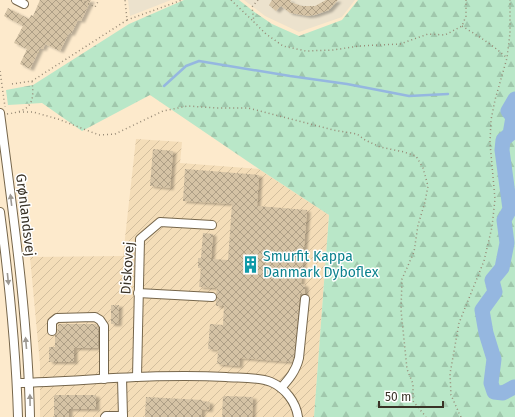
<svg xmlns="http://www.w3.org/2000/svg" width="515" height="417" font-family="'Fira Sans',sans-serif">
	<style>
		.industrial { fill: url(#industrial-furrows) }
		.education { fill: #ece2cd }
		.forest { fill: url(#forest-firs) }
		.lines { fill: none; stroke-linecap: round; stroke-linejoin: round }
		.stream { stroke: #95b7e0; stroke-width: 2.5 }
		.river { stroke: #95b7e0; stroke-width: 15 }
		.building { fill: url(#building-cross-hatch); filter: url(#shadow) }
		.minor-casing { stroke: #76664b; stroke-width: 10 }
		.path { stroke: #978a76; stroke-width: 1.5; stroke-dasharray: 1 3; stroke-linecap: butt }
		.minor { stroke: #fff; stroke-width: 8 }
		.oneway { fill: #9c9892 }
		.labels { text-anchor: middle; stroke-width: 3; stroke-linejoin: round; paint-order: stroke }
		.street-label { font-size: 14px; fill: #393226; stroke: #fff }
		.culture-label { font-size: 14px; fill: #0d838f; stroke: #fff; text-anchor: start }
	</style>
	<defs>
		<pattern id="industrial-furrows" width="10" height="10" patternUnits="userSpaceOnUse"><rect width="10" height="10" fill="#f4ddb8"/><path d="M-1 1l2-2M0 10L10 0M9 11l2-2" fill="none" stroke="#d2be9e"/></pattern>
		<pattern id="forest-firs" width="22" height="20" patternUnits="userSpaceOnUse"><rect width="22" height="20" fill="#b9e7c8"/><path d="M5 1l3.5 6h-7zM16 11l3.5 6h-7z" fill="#a0c7ac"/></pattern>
		<pattern id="building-cross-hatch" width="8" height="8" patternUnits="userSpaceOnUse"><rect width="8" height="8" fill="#d5c3a5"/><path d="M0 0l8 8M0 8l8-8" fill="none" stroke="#ae9f86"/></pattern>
		<filter id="shadow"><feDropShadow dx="3.5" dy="2" stdDeviation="1" flood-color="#0004"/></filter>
	</defs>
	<rect width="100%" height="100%" fill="#fdeacc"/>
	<polygon class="industrial" points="136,139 182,142 180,163 259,169 329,215 314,417 40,417 40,364 30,257 123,256"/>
	<g class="education">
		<polygon points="128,0 171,0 130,16"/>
		<polygon points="244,0 355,0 342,17 299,32 265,16"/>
	</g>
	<polygon class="forest" points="184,0 239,0 253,11 272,24 299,36 342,20 358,0 515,0 515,417 314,417 329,215 259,169 150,95 82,131 42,103 8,105 6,90 33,85 129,24"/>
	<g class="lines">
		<polyline class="stream" points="164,86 186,66 199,61 290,76 347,84 409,96 448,94"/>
		<polyline class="river" points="515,99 508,111 513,117 510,134 503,140 502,150 510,209 504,220 507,243 502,268 492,280 495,292 482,310 486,333 494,359 491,383 494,392 503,393 514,387 515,387"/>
	</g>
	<g class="building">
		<polygon points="40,0 91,0 81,21 78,20 71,34 69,33 60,51 45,44 43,49 40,48 30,69 20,64 27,49 14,43 23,26 4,16 8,8 29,19 31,15 33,16"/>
		<polygon points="272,0 291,0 290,2 302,6 315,6 326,0 338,0 329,10 315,15 308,16 290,13 281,6 276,11 269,5"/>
		<polygon points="153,149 173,151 170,188 150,186"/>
		<polygon points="185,169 259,175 257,206 307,210 301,284 305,285 305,294 300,294 294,357 292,362 240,358 239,366 217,364 218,350 208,349 210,324 223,325 224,306 216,306 216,301 217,298 216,294 217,288 199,287 201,268 198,268 198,258 201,258 203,233 213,234 211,259 228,260 232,204 183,201"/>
		<polygon points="111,305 119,305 118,324 111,324"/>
		<polygon points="59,324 95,324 98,327 98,348 74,348 74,362 49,362 49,347 55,347 55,335 57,333 58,325"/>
		<polygon points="54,395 96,395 96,409 69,409 69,417 54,417"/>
		<polygon points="223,396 253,397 252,417 222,417"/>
		<polygon points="146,397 202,400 202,401 210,402 209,410 202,409 201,417 145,417"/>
	</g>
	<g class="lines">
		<defs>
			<g id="minor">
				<polyline points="16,0 24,4"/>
				<path d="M0,113C13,214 28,315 30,417"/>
				<path d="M0,212C9,280 16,349 18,417"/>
				<polyline points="138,293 212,297"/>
				<polyline points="52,331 52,322 57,318 95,317 100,320 104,326 104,379"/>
				<polyline points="137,377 140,239 160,222 212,225"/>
				<polyline points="122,378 123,417"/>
				<path d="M17,383C87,381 156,373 226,377C240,378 259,377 271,382C285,388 296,402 298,417"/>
				<path d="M281,388C289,379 296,371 299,358L305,299"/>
				<polyline points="105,417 106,416 123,416"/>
			</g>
		</defs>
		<use href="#minor" class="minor-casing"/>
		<g class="path">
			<polyline points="81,0 95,7 99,0"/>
			<polyline points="231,0 254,22"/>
			<polyline points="258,0 252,7 254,22 266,34 283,46 306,51 333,50 359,46 400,44 428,34 445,35 462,26 466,16 466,0"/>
			<polyline points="127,20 182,0"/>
			<path d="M462,26C478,36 493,45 507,58"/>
			<polyline points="0,71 5,107"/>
			<polyline points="12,84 32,81 127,20 125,0"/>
			<polyline points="19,112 33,112 58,119 99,135 115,134 163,111 188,106 217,108 248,108 333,130 357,134 365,140 380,147 404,152 416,156 423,168 428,186 425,202 418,225 414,252 402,279 401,310 407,369 413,384 413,401 426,417"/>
			<path d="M7,114C30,111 35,104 32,81"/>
			<polyline points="461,417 459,413 451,395 450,374 459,323 484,261 492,227 495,199 490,143 491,120 495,100 507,58 510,33 510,0"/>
		</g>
		<use href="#minor" class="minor"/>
	</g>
	<defs><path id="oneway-solid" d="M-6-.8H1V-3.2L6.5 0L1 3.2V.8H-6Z"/></defs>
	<g class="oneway">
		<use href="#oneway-solid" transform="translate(11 200) rotate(-97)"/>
		<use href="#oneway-solid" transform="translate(8 279) rotate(84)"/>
		<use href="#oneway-solid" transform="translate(26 343) rotate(-95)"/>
		<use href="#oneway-solid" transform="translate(30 400) rotate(-91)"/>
	</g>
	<defs>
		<symbol id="building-bare" viewBox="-9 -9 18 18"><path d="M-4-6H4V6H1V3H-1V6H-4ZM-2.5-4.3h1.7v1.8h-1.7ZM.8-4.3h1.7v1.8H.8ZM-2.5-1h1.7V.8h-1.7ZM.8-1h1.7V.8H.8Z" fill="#0f9aa8" stroke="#fff" stroke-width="2.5" paint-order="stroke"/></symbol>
	</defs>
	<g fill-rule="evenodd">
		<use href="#building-bare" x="238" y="252" width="25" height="25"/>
	</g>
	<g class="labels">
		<g class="street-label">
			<text transform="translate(26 215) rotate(83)" y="5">Grønlandsvej</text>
			<text transform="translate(127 268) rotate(-86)" y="5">Diskovej</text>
		</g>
		<g class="culture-label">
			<text x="263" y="261">Smurfit Kappa<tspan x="263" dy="16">Danmark Dyboflex</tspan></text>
		</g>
	</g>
	<path d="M379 401v6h64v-6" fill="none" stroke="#393226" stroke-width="2"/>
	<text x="385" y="401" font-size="12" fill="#393226" stroke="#ffffff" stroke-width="3" paint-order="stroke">50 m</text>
</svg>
